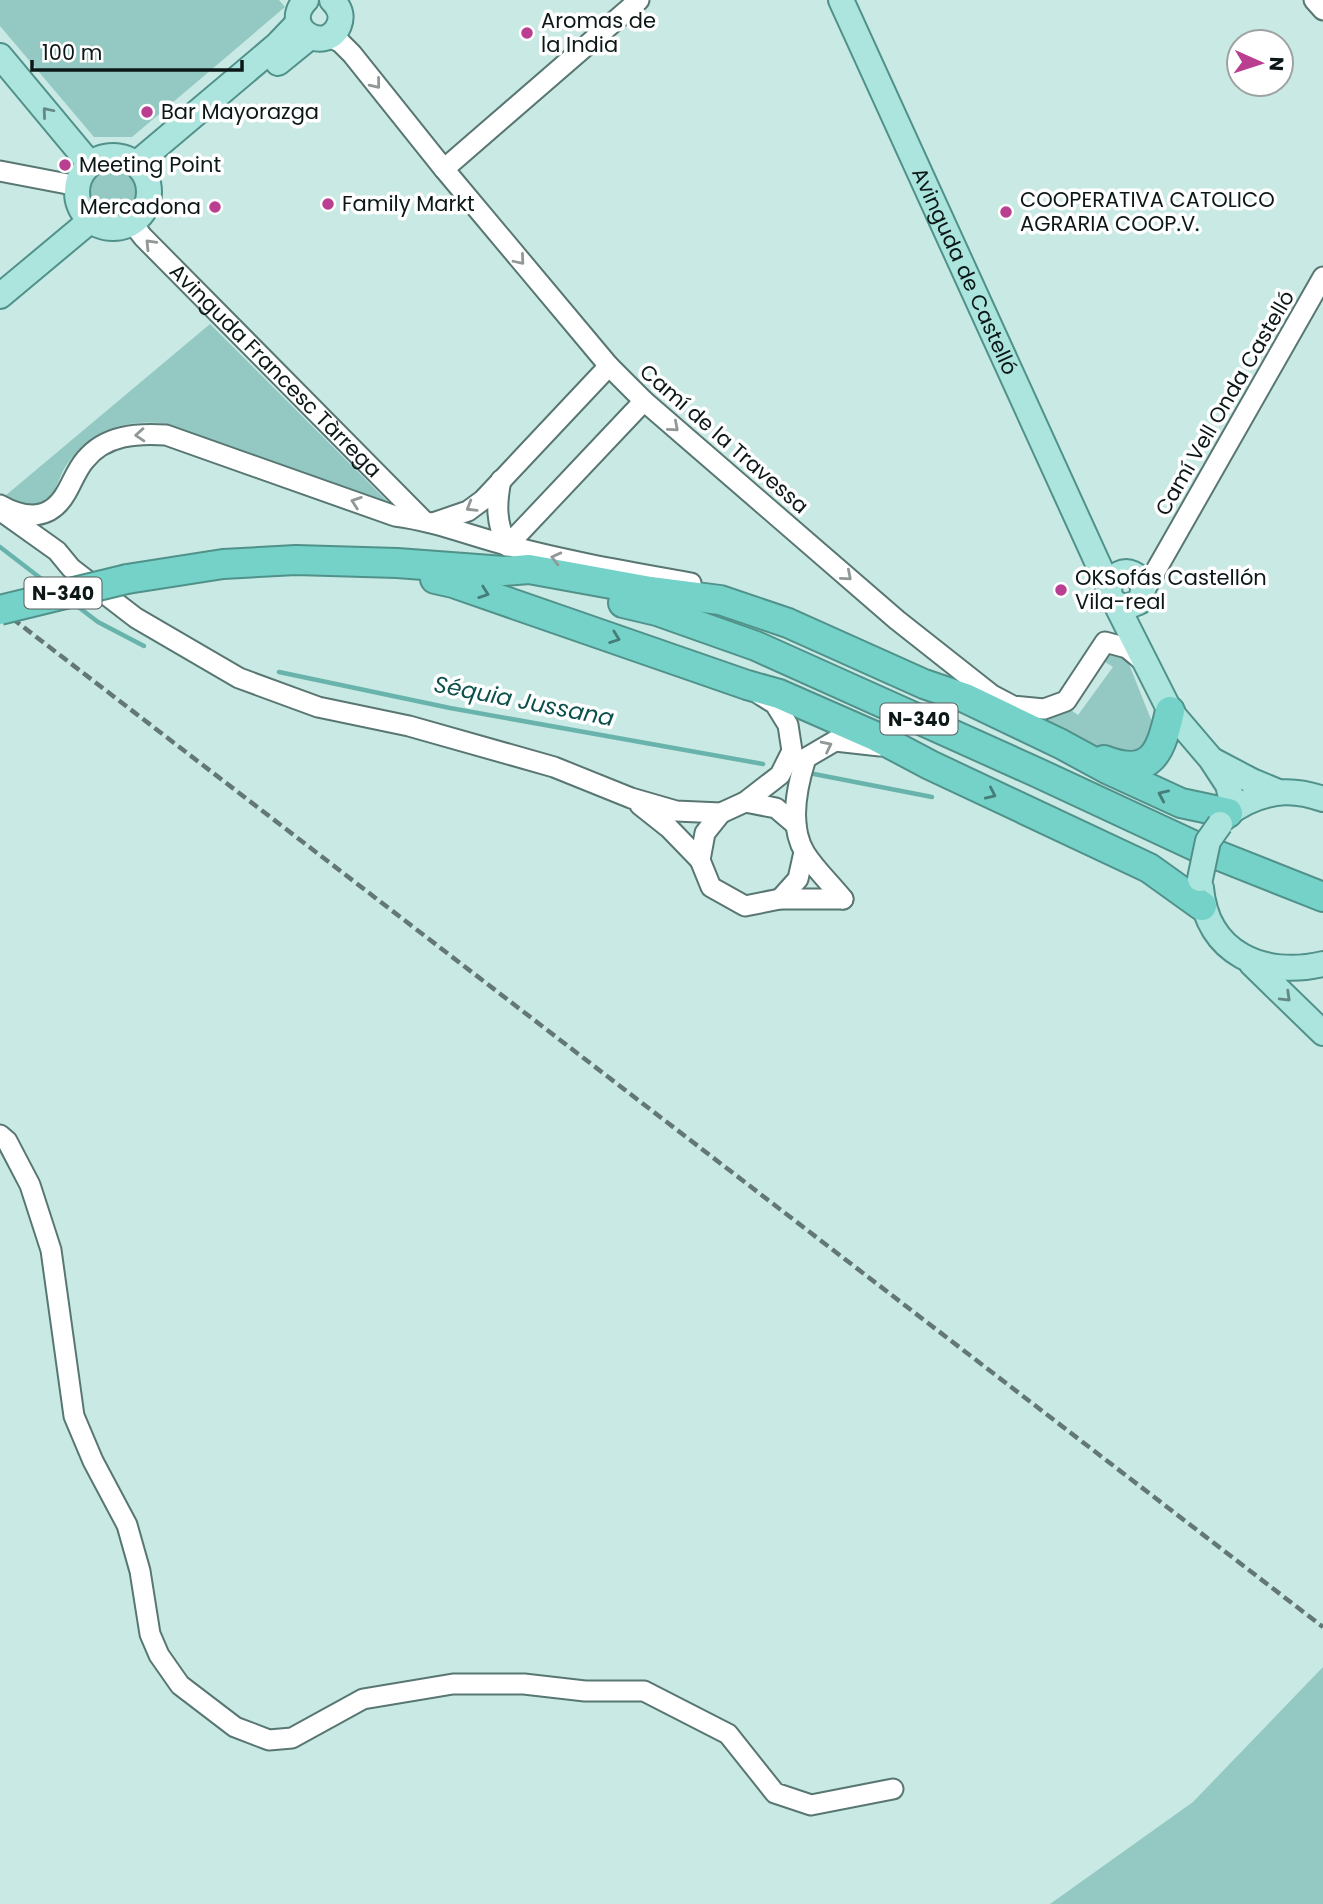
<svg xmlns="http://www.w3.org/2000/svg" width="1323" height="1904" font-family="Poppins,sans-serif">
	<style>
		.green { fill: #94c8c2 }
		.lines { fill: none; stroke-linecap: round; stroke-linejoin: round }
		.stream { stroke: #68b4ac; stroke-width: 4.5 }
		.minor-casing { stroke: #587672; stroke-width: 23 }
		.major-casing { stroke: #50918a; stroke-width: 28 }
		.highway-casing { stroke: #50918a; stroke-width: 32 }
		.minor { stroke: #fff; stroke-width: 19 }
		.major { stroke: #ace4de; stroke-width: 24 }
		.highway { stroke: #74d2c8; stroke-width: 28 }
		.rail { stroke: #637876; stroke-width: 4.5; stroke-dasharray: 10 5; stroke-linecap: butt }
		.major-bridge-casing { stroke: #50918a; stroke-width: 28; stroke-linecap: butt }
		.highway-bridge-casing { stroke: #50918a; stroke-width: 32; stroke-linecap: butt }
		.major-bridge { stroke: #ace4de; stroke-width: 24 }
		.highway-bridge { stroke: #74d2c8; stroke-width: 28 }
		.oneway { stroke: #929797 }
		.oneway2 { stroke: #648884 }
		.oneway3 { stroke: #457e78 }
		.poi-dot { fill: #ba3f90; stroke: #fff; stroke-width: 2.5 }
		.labels { text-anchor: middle; stroke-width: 7; stroke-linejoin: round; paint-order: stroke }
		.shield { fill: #fff; stroke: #555d5d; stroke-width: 2 }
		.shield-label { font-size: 19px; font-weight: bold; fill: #0c1817 }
		.poi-label { font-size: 21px; fill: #0c1817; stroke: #fff; text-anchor: start }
		.street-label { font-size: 21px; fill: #0c1817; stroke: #fff }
		.water-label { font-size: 23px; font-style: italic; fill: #0b504b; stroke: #fff }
	</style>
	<rect width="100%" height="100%" fill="#c9e9e5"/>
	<g class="green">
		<polygon points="0,0 279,0 285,7 132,137 94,137 0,26"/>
		<circle cx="113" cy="193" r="25"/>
		<path d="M210,324L390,504L167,424C124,418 88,431 64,469C58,480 56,494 45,502C32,511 17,503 5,496Z"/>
		<polygon points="1120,651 1127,659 1154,727 1140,754 1112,754 1028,716 1068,708 1078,715 1113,667 1102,660 1109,652"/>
		<polygon points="1323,1667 1323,1904 1050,1904 1193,1802"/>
	</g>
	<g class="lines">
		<g class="stream">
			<polyline points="0,547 52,587"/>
			<polyline points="73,603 98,622 144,646"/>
			<polyline points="279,672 450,708 763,764"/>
			<polyline points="814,774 932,797"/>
		</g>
		<defs>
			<g id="minor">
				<polyline points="1314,0 1323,10"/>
				<polyline points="329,36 341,43 352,54 444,169 609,366 644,401 897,620 992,695 1013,706 1044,709 1066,701 1105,642 1127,648 1144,662"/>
				<polyline points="444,169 639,0"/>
				<polyline points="0,171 78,186"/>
				<path id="s1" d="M132,223L143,237L422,519"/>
				<path d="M501,480C496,505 496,522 507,546L644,401"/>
				<path d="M0,505C25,519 50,521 66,493C72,483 77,469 85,460C105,435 137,433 166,435L395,516C435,521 471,536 510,546C570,562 630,572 691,583"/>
				<polyline points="5,514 57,551 71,568 136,618 239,678 318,707 409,726 554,767 631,798 676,811 721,813 745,802 780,775 792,751 788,725 775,704 759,694"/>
				<polyline points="433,523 468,511 483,500 609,366"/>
				<polyline points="1143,593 1323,277"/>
				<polyline points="745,802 776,808 796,825"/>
				<polyline points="640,805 669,828 700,860 711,887 745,906 780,899 843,899"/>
				<polyline points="700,860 705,833 721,813"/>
				<polyline points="780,899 798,879 804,852"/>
				<path d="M843,899C831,884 815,869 805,853C788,825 797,786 806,758L835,741L880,746"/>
				<polyline points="0,1135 7,1141 30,1185 51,1250 74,1416 93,1461 127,1525 140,1571 150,1634 159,1655 180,1685 235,1727 269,1740 292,1738 363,1699 453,1684 524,1684 585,1691 644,1691 728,1734 775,1793 811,1805 893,1789"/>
			</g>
			<g id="major">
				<path d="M306,0C279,28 326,56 339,25C343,15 339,7 332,0"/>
				<path id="s2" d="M841,0L1109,588L1110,597L1116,604L1170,711L1211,759L1228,785L1234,809"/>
				<polyline points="0,56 90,164"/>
				<polyline points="278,63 310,37"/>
				<circle cx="113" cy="192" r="36"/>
				<polyline points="136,164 277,45 298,23"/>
				<polyline points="0,296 91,220"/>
				<path d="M1109,588C1117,558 1155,575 1139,602L1126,607L1116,604"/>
				<polyline points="1214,761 1252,781 1276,791"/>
				<path d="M1224,818C1230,810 1238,807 1247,802C1273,790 1295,789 1323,799"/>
				<path d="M1201,888C1207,954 1264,978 1323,964"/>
				<polyline points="1252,964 1323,1033"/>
			</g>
			<g id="highway">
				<polyline points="127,579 223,564 296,560 397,563 504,571 529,569 650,591 720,600 788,623 924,684 965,698 1061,744 1107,769 1181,803 1228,813"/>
				<polyline points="435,579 453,583 747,685 779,694 877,737 930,765 1149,868 1202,906"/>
				<polyline points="623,603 657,611 756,646 1036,772 1197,847 1323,897"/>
				<path d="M1104,760C1153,779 1161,750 1170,711"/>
			</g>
		</defs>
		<use href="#minor" class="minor-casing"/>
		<use href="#major" class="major-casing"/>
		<use href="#highway" class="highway-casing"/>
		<use href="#minor" class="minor"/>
		<use href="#major" class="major"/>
		<use href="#highway" class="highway"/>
		<polyline class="rail" points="0,609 1323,1627"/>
		<defs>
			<polyline id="major-bridge" points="1200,879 1208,841 1220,824"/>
			<polyline id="highway-bridge" points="0,610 127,579"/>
		</defs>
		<use href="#major-bridge" class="major-bridge-casing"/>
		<use href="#highway-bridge" class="highway-bridge-casing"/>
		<use href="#major-bridge" class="major-bridge"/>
		<use href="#highway-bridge" class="highway-bridge"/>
	</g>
	<defs><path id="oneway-chevron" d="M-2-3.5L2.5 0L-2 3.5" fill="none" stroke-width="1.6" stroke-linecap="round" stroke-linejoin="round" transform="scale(1.75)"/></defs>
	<g class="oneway">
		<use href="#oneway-chevron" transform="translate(376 84) rotate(51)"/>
		<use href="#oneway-chevron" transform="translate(150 244) rotate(-134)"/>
		<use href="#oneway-chevron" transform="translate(520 260) rotate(50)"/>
		<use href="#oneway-chevron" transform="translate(674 427) rotate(41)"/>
		<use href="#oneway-chevron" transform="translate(140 435) rotate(176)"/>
		<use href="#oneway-chevron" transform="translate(356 502) rotate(-161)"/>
		<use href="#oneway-chevron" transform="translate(471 507) rotate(149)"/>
		<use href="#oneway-chevron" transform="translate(556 558) rotate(-166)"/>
		<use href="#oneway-chevron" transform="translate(847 576) rotate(41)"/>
		<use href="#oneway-chevron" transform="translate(827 746) rotate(-26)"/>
	</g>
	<g class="oneway2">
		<use href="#oneway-chevron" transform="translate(47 112) rotate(-130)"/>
		<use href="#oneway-chevron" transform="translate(1286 997) rotate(44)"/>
	</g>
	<g class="oneway3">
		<use href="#oneway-chevron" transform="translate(484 593) rotate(19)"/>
		<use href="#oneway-chevron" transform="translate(615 638) rotate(20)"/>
		<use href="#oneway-chevron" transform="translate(991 794) rotate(25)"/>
		<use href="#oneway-chevron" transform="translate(1163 795) rotate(-156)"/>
	</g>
	<g class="poi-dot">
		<circle cx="527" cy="33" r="7"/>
		<circle cx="147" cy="112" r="7"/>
		<circle cx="65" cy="165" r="7"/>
		<circle cx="328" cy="204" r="7"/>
		<circle cx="215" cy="207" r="7"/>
		<circle cx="1006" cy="212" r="7"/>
		<circle cx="1061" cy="590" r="7"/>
	</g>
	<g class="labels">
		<g class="shield">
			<rect x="24.5" y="577.5" width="77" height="31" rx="5"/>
			<rect x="880.5" y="703.5" width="77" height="31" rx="5"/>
		</g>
		<g class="shield-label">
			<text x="63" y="600">N-340</text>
			<text x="919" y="726">N-340</text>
		</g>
		<g class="poi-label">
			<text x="541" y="28">Aromas de<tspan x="541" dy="24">la India</tspan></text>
			<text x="161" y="119">Bar Mayorazga</text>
			<text x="79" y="172">Meeting Point</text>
			<text x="1020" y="207">COOPERATIVA CATOLICO<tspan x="1020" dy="24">AGRARIA COOP.V.</tspan></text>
			<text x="342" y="211">Family Markt</text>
			<text x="201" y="214" text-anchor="end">Mercadona</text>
			<text x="1075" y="585">OKSofás Castellón<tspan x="1075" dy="24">Vila-real</tspan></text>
		</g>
		<g class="street-label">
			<text dy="7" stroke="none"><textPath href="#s2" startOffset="298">Avinguda de Castelló</textPath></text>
			<text dy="7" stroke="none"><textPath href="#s1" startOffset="206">Avinguda Francesc Tàrrega</textPath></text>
			<text transform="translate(1225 403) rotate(-60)" y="7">Camí Vell Onda Castelló</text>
			<text transform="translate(724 439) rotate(41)" y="7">Camí de la Travessa</text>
		</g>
		<g class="water-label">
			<text transform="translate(524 701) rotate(11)" y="8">Séquia Jussana</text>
		</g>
	</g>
	<g transform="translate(1260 63) rotate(93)"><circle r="33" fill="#ffffff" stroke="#9ea3a2" stroke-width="2"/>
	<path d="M0-5L12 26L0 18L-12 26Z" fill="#ba3f90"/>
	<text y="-10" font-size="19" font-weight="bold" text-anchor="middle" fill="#0c1817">N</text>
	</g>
	<path d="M32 60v10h210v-10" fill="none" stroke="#0c1817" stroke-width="3.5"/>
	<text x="42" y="60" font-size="21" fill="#0c1817" stroke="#ffffff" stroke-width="5" paint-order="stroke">100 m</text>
</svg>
